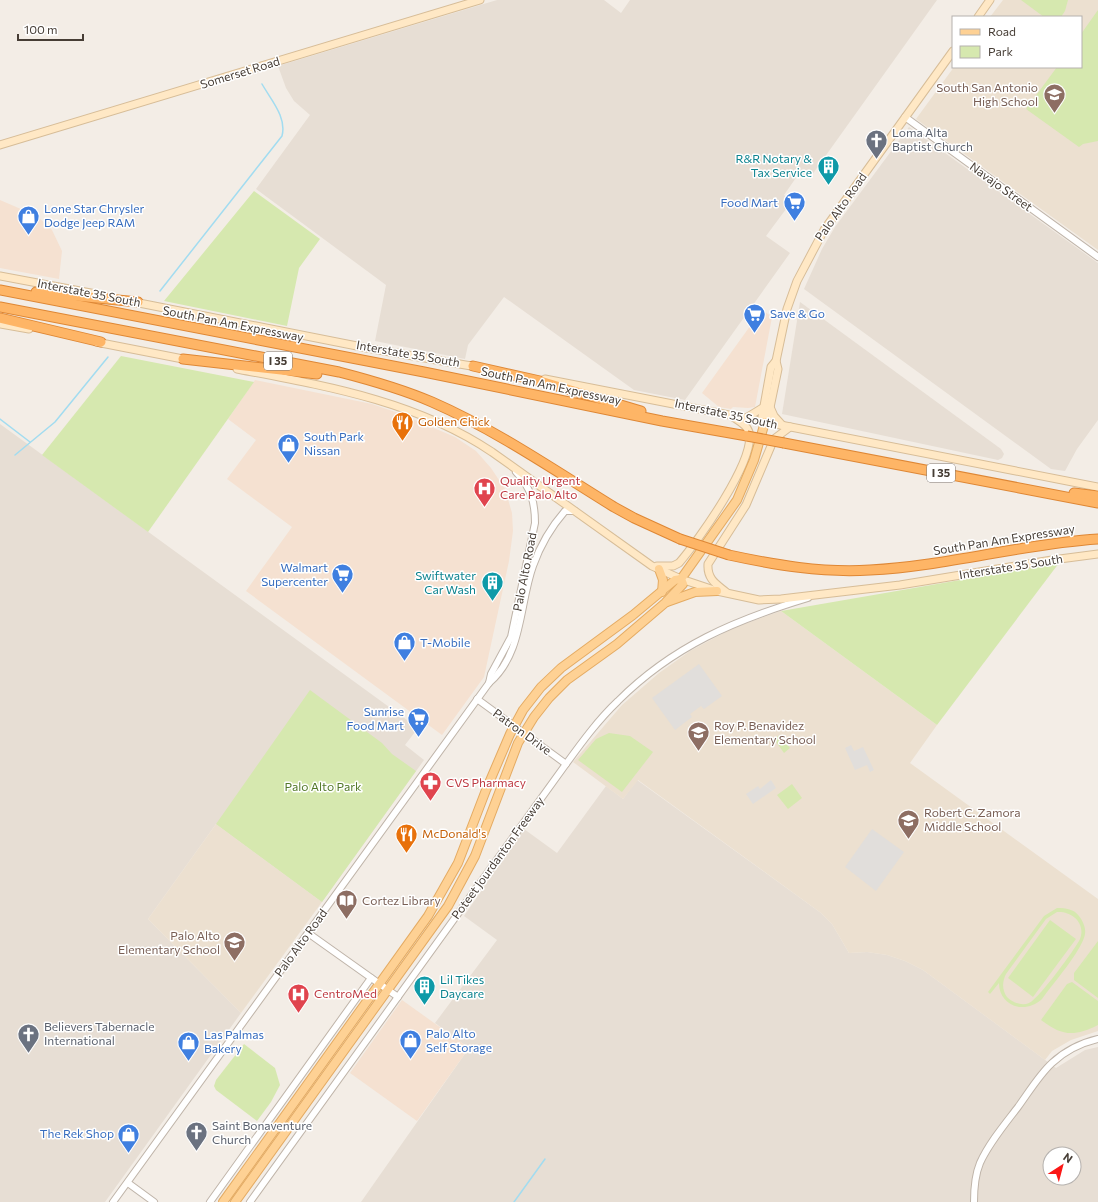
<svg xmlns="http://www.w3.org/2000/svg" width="1098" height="1202" font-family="Commissioner,sans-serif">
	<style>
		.residential { fill: #e7ded4; fill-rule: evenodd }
		.commercial { fill: #f5e1d1 }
		.education { fill: #ece0d0 }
		.green { fill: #d6e8af; fill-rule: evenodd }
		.parking { fill: #e1dedb }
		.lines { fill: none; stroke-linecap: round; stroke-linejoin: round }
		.stream { stroke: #a2dcf0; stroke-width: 1.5 }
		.tertiary-casing { stroke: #bfb4a9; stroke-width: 8 }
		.secondary-casing { stroke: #d7bd98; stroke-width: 9 }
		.primary-casing { stroke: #e4ab63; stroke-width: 10 }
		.motorway-casing { stroke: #de8735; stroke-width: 11 }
		.tertiary { stroke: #fff; stroke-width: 6 }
		.secondary { stroke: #ffe8c5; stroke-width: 7 }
		.primary { stroke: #fed194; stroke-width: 8 }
		.motorway { stroke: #feb566; stroke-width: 9 }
		.motorway-bridge-casing { stroke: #de8735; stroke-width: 11; stroke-linecap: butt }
		.motorway-bridge { stroke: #feb566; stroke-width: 9 }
		.labels { text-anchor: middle; stroke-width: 3; stroke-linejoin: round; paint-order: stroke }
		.shield { fill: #fff; stroke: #7e7772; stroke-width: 1 }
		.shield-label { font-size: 11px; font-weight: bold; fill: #463d35 }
		.street-label { font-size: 12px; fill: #463d35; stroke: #fff }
		.education-label { font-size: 12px; fill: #785e54; stroke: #fff; text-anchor: start }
		.worship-label { font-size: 12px; fill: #5b616d; stroke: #fff; text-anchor: start }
		.culture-label { font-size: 12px; fill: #0d838f; stroke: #fff; text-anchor: end }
		.shop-label { font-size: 12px; fill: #366cbe; stroke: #fff; text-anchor: start }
		.food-label { font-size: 12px; fill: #c56008; stroke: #fff; text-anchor: start }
		.health-label { font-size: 12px; fill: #be3a42; stroke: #fff; text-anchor: start }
		.park-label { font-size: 12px; fill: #527828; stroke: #fff }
	</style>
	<rect width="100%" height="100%" fill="#f3ede6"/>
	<g class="residential">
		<polygon points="497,0 604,0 621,13 630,0 937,0 809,179 800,172 784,195 792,201 766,236 790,253 685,400 634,390 504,297 468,345 465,359 375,341 386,285 256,189 310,115 294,101 286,88 278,66"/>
		<polygon points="909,127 1098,263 1098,420 1077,449 1065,471 1051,469 804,289 822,249 835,227"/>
		<polygon points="800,302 1001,449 1004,454 1002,458 998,460 782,414"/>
		<polygon points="0,424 418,728 405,745 424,760 322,902 216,824 148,919 241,1013 105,1202 0,1202"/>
		<path d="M637,780L821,913L832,924L849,953L867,952L887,955L905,961L923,970L1056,1068L1085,1050L1098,1047V1202H361L469,1048L435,1023L497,940L464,916L524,829L557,853L606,786L623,799ZM1050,1154H1074V1178H1050Z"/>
	</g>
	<g class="commercial">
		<polygon points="0,200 37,216 52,230 62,251 59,279 0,268"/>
		<polygon points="764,311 772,317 755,407 748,408 733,407 731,409 719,407 702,393 753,322 756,323"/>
		<polygon points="255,380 372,404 401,414 455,437 476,451 491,468 505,489 512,513 513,531 509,561 484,677 442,735 246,591 292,527 227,479 256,440 228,419"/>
		<polygon points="402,1000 469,1048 417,1121 350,1073"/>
	</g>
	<g class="education">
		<polygon points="1003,0 1098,0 1098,250 916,119 954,67 1081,67 1081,17 990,17"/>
		<polygon points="781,611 937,725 910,763 1098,899 1098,1031 1071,1040 1052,1051 1045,1060 923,970 905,961 887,955 867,952 849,953 832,924 821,913 638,780 623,799 573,762 622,705 659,673 690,651 735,627"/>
		<polygon points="216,824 322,902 241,1013 148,919"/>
	</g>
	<g class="green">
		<polygon points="1021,0 1068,0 1065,11 1061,17 1044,17"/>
		<polygon points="1098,10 1098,141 1083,144 1079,147 1026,109 1057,67 1081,67 1081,34"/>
		<polygon points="254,191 320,239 299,268 287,326 164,301"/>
		<polygon points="121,356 254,382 148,532 42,455"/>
		<polygon points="1059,563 937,725 781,611"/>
		<polygon points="310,690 382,743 392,754 416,771 322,902 216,824"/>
		<polygon points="609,733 630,736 653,752 622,792 578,760 596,739"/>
		<polygon points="780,735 790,748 784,753 774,739"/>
		<polygon points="792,784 802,798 788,809 777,795"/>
		<path d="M1057,908C1066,908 1074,909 1079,916C1083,921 1086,928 1085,934C1083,949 1052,985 1042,999C1025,1015 999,1006 999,983L990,994L988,992L1044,916ZM1057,912C1072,911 1086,923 1080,939C1076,948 1038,1000 1029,1003C1022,1006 1013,1003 1007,997C1002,990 1002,982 1006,974L1046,919Z"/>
		<polygon points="1050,920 1076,939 1033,997 1008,978"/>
		<polygon points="1098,941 1098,998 1074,980 1074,973"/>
		<path d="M1072,982L1098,1001V1025C1074,1037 1062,1036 1041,1020L1067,984Z"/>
		<polygon points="244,1044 275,1068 280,1085 271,1102 257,1121 216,1090 214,1086 216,1080"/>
	</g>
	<g class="parking">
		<polygon points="699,664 722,696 704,709 701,706 690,714 692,717 675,730 652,698"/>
		<polygon points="851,745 854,751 863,747 874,770 870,772 867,765 855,770 845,748"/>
		<polygon points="771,780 776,788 753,804 746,794 758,786 760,789"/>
		<polygon points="872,829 904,852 876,891 845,867"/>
	</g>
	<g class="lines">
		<g class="stream">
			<path d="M160,291L282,136C287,117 271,100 262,84"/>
			<polyline points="0,419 30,442"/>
			<polyline points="15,455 55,422 108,357"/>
			<polyline points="514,1202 545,1159"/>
		</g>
		<defs>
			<g id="tertiary">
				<polyline points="905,117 1098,257"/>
				<path d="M489,683L491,674L511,637L535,523C535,502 531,488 516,472"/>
				<polyline points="477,699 566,764"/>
				<polyline points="308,933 398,997"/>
				<polyline points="128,1183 154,1202"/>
				<path d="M113,1202L489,683C523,654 519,605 533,566C540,546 551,527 565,511H575"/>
				<polyline points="210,1202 371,978"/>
				<path d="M250,1202L566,764C582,742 598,720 618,701C673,646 735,620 808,598"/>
				<path d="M974,1202C974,1189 975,1175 980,1163C989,1143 1005,1124 1018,1107C1029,1092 1039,1075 1052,1063C1065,1051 1081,1043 1098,1039"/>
			</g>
			<g id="secondary">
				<polyline points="978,17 990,0"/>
				<polyline points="0,145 480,0"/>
				<polyline points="0,276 96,294"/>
				<polyline points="134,302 367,348 477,367"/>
				<polyline points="0,324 29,329"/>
				<polyline points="96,342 188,360"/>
				<path d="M237,369C326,386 416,401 492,452L652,566L681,579L717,591L759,600L781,599L900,585L1052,560L1098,554"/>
				<polyline points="545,379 1098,487"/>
				<polyline points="770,407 774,416 783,426"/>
				<polyline points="746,418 764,407"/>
				<polyline points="765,422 768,417 778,369 776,361 787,309 797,281 824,230 953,51"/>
				<polyline points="765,422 762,417 771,367 776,361"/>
				<path d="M657,566H673L679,563C698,541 756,460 749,432C747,425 739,421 733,417"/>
				<path d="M726,592C716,584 707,579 708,564L746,505L774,439L790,427"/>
			</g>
			<g id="primary">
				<polyline points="659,569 663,580 662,592"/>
				<polyline points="667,602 695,592 717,591"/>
				<polyline points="223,1202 428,916 458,863 486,790 510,734 523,710 541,687 561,668 633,615 675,580 681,579"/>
				<polyline points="235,1202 448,906 475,856 518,743 534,717 549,698 567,680 617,644 665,603 683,584 681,579 737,500 754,460 765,422"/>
			</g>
			<g id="motorway">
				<polyline points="0,290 424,372 662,421 747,436"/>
				<polyline points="36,292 138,302"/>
				<path d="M0,307L339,372C370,380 402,389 432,402C496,430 554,470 614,507L634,518L680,539"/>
				<polyline points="0,318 101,342"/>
				<polyline points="183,359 317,374"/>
				<polyline points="473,366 540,381 641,411"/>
				<polyline points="784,443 1098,503"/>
				<polyline points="1074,493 1098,496"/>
				<path d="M729,555C775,565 822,573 870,570C947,566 1021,544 1098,539"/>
			</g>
		</defs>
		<use href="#tertiary" class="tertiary-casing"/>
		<use href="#secondary" class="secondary-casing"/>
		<use href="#primary" class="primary-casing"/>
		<use href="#motorway" class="motorway-casing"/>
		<use href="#tertiary" class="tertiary"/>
		<use href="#secondary" class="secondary"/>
		<use href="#primary" class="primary"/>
		<use href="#motorway" class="motorway"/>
		<defs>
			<g id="motorway-bridge">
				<polyline points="747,436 784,443"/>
				<polyline points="680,539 729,555"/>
			</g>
		</defs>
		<use href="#motorway-bridge" class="motorway-bridge-casing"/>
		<use href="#motorway-bridge" class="motorway-bridge"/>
	</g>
	<defs>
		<symbol id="school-pin" viewBox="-11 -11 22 30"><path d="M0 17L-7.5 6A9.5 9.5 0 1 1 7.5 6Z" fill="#8d6e63" stroke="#fff"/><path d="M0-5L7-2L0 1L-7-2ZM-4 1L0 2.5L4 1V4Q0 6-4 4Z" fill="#fff"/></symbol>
		<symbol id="church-pin" viewBox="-11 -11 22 30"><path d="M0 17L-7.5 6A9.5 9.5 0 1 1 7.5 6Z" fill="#6b7280" stroke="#fff"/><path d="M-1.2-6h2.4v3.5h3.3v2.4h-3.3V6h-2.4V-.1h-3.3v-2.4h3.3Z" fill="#fff"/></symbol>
		<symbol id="building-pin" viewBox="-11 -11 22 30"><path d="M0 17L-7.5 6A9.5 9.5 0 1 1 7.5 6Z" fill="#0f9aa8" stroke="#fff"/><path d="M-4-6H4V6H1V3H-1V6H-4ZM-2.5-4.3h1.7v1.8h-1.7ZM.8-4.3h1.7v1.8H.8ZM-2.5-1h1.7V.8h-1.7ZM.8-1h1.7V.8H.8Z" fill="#fff"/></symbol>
		<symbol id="supermarket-pin" viewBox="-11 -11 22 30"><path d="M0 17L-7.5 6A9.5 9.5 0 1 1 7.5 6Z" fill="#3f7fe0" stroke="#fff"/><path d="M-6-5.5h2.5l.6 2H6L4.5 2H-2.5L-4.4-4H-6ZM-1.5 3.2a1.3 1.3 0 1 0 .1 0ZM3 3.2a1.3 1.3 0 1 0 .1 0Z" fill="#fff"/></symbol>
		<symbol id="shop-pin" viewBox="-11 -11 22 30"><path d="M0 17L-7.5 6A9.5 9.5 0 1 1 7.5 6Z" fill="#3f7fe0" stroke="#fff"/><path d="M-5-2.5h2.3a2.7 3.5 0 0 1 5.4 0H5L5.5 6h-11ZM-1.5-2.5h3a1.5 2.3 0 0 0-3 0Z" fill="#fff"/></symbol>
		<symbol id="restaurant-pin" viewBox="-11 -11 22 30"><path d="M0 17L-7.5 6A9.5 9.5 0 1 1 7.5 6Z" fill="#e8710a" stroke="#fff"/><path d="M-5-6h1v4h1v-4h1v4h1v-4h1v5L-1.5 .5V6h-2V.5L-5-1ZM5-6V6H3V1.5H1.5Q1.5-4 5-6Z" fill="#fff"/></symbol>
		<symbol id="hospital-pin" viewBox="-11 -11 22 30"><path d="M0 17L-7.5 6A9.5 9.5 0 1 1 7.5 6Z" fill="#e0444e" stroke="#fff"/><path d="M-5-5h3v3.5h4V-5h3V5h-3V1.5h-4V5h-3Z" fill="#fff"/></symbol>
		<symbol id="pharmacy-pin" viewBox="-11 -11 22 30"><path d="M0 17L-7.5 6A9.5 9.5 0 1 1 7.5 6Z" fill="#e0444e" stroke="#fff"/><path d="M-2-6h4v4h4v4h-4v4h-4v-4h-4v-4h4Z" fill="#fff"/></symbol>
		<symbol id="library-pin" viewBox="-11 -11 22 30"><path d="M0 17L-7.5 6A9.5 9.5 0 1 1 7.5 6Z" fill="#8d6e63" stroke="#fff"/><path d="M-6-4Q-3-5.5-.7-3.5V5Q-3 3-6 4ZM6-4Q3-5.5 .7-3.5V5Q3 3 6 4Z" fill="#fff"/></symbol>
	</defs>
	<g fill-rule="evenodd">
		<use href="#school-pin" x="1042" y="82" width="25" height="34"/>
		<use href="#church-pin" x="864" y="128" width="25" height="34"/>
		<use href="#building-pin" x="816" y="154" width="25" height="34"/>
		<use href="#supermarket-pin" x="782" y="190" width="25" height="34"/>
		<use href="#shop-pin" x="16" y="204" width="25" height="34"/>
		<use href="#supermarket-pin" x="742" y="302" width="25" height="34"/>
		<use href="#restaurant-pin" x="390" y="410" width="25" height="34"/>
		<use href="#shop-pin" x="276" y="432" width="25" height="34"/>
		<use href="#hospital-pin" x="472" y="476" width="25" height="34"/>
		<use href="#supermarket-pin" x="330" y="562" width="25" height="34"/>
		<use href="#building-pin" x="480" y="570" width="25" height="34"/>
		<use href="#shop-pin" x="392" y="630" width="25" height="34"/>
		<use href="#supermarket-pin" x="406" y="706" width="25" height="34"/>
		<use href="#school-pin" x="686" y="720" width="25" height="34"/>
		<use href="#pharmacy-pin" x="418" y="770" width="25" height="34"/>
		<use href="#school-pin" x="896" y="808" width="25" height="34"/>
		<use href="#restaurant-pin" x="394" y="822" width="25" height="34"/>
		<use href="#library-pin" x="334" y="888" width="25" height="34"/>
		<use href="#school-pin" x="222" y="930" width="25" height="34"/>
		<use href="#building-pin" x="412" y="974" width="25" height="34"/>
		<use href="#hospital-pin" x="286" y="982" width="25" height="34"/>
		<use href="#church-pin" x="16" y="1022" width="25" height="34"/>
		<use href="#shop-pin" x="398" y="1028" width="25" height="34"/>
		<use href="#shop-pin" x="176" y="1030" width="25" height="34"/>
		<use href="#church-pin" x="184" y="1120" width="25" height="34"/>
		<use href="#shop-pin" x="116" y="1122" width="25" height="34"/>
	</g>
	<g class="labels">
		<g class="shield">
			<rect x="264" y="352" width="28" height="18" rx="3"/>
			<rect x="927" y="464" width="28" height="18" rx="3"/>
		</g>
		<g class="shield-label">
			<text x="278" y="365">I 35</text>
			<text x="941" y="477">I 35</text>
		</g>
		<g class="street-label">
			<text transform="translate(240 73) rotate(-17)" y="4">Somerset Road</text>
			<text transform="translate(1001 187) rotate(36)" y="4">Navajo Street</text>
			<text transform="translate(841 207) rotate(-55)" y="4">Palo Alto Road</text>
			<text transform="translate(89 293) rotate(11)" y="4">Interstate 35 South</text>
			<text transform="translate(233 324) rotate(11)" y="4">South Pan Am Expressway</text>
			<text transform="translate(408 354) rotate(10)" y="4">Interstate 35 South</text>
			<text transform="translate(551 386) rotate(12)" y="4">South Pan Am Expressway</text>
			<text transform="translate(726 414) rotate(12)" y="4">Interstate 35 South</text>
			<text transform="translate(1004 540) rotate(-9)" y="4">South Pan Am Expressway</text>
			<text transform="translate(1011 567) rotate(-9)" y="4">Interstate 35 South</text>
			<text transform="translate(525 572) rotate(-79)" y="4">Palo Alto Road</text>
			<text transform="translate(522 732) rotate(36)" y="4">Patron Drive</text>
			<text transform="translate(498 858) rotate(-54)" y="4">Poteet Jourdanton Freeway</text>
			<text transform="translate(301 943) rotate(-54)" y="4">Palo Alto Road</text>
		</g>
		<g class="education-label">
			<text x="1038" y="92" text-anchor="end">South San Antonio<tspan x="1038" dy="14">High School</tspan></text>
			<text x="714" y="730">Roy P. Benavidez<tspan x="714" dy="14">Elementary School</tspan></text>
			<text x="924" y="817">Robert C. Zamora<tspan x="924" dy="14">Middle School</tspan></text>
			<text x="362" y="905">Cortez Library</text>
			<text x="220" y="940" text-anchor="end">Palo Alto<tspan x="220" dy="14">Elementary School</tspan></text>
		</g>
		<g class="worship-label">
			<text x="892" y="137">Loma Alta<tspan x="892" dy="14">Baptist Church</tspan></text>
			<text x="44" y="1031">Believers Tabernacle<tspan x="44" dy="14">International</tspan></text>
			<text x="212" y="1130">Saint Bonaventure<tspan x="212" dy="14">Church</tspan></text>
		</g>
		<g class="culture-label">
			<text x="812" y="163">R&amp;R Notary &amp;<tspan x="812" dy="14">Tax Service</tspan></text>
			<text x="476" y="580">Swiftwater<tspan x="476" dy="14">Car Wash</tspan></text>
			<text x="440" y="984" text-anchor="start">Lil Tikes<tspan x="440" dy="14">Daycare</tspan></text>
		</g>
		<g class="shop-label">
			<text x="778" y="207" text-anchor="end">Food Mart</text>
			<text x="44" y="213">Lone Star Chrysler<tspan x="44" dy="14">Dodge Jeep RAM</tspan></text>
			<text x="770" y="318">Save &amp; Go</text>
			<text x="304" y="441">South Park<tspan x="304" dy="14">Nissan</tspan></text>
			<text x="328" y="572" text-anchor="end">Walmart<tspan x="328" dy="14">Supercenter</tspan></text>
			<text x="420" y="647">T-Mobile</text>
			<text x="404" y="716" text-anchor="end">Sunrise<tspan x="404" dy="14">Food Mart</tspan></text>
			<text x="426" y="1038">Palo Alto<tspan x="426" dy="14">Self Storage</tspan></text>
			<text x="204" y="1039">Las Palmas<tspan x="204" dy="14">Bakery</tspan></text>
			<text x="114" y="1138" text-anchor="end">The Rek Shop</text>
		</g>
		<g class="food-label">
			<text x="418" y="426">Golden Chick</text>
			<text x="422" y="838">McDonald's</text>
		</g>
		<g class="health-label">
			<text x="500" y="485">Quality Urgent<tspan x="500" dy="14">Care Palo Alto</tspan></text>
			<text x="446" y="787">CVS Pharmacy</text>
			<text x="314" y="998">CentroMed</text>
		</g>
		<g class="park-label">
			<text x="323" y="791">Palo Alto Park</text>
		</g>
	</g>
	<rect x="952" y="16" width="130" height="52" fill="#ffffff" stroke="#b5b1ae"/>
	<rect x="960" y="29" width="20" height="6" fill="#fed194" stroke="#b5b1ae"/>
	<text x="988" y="36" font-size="12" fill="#463d35">Road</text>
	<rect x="960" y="46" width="20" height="12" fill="#d6e8af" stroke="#b5b1ae"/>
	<text x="988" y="56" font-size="12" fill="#463d35">Park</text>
	<g transform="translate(1062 1166) rotate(36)"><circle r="19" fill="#ffffff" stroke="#b5b1ae"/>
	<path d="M0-3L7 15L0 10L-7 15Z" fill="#fb1716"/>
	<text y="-6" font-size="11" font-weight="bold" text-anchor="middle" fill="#463d35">N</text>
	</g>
	<path d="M18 34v6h65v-6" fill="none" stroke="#463d35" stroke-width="2"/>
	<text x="24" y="34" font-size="12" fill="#463d35" stroke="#ffffff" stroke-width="3" paint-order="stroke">100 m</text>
</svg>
